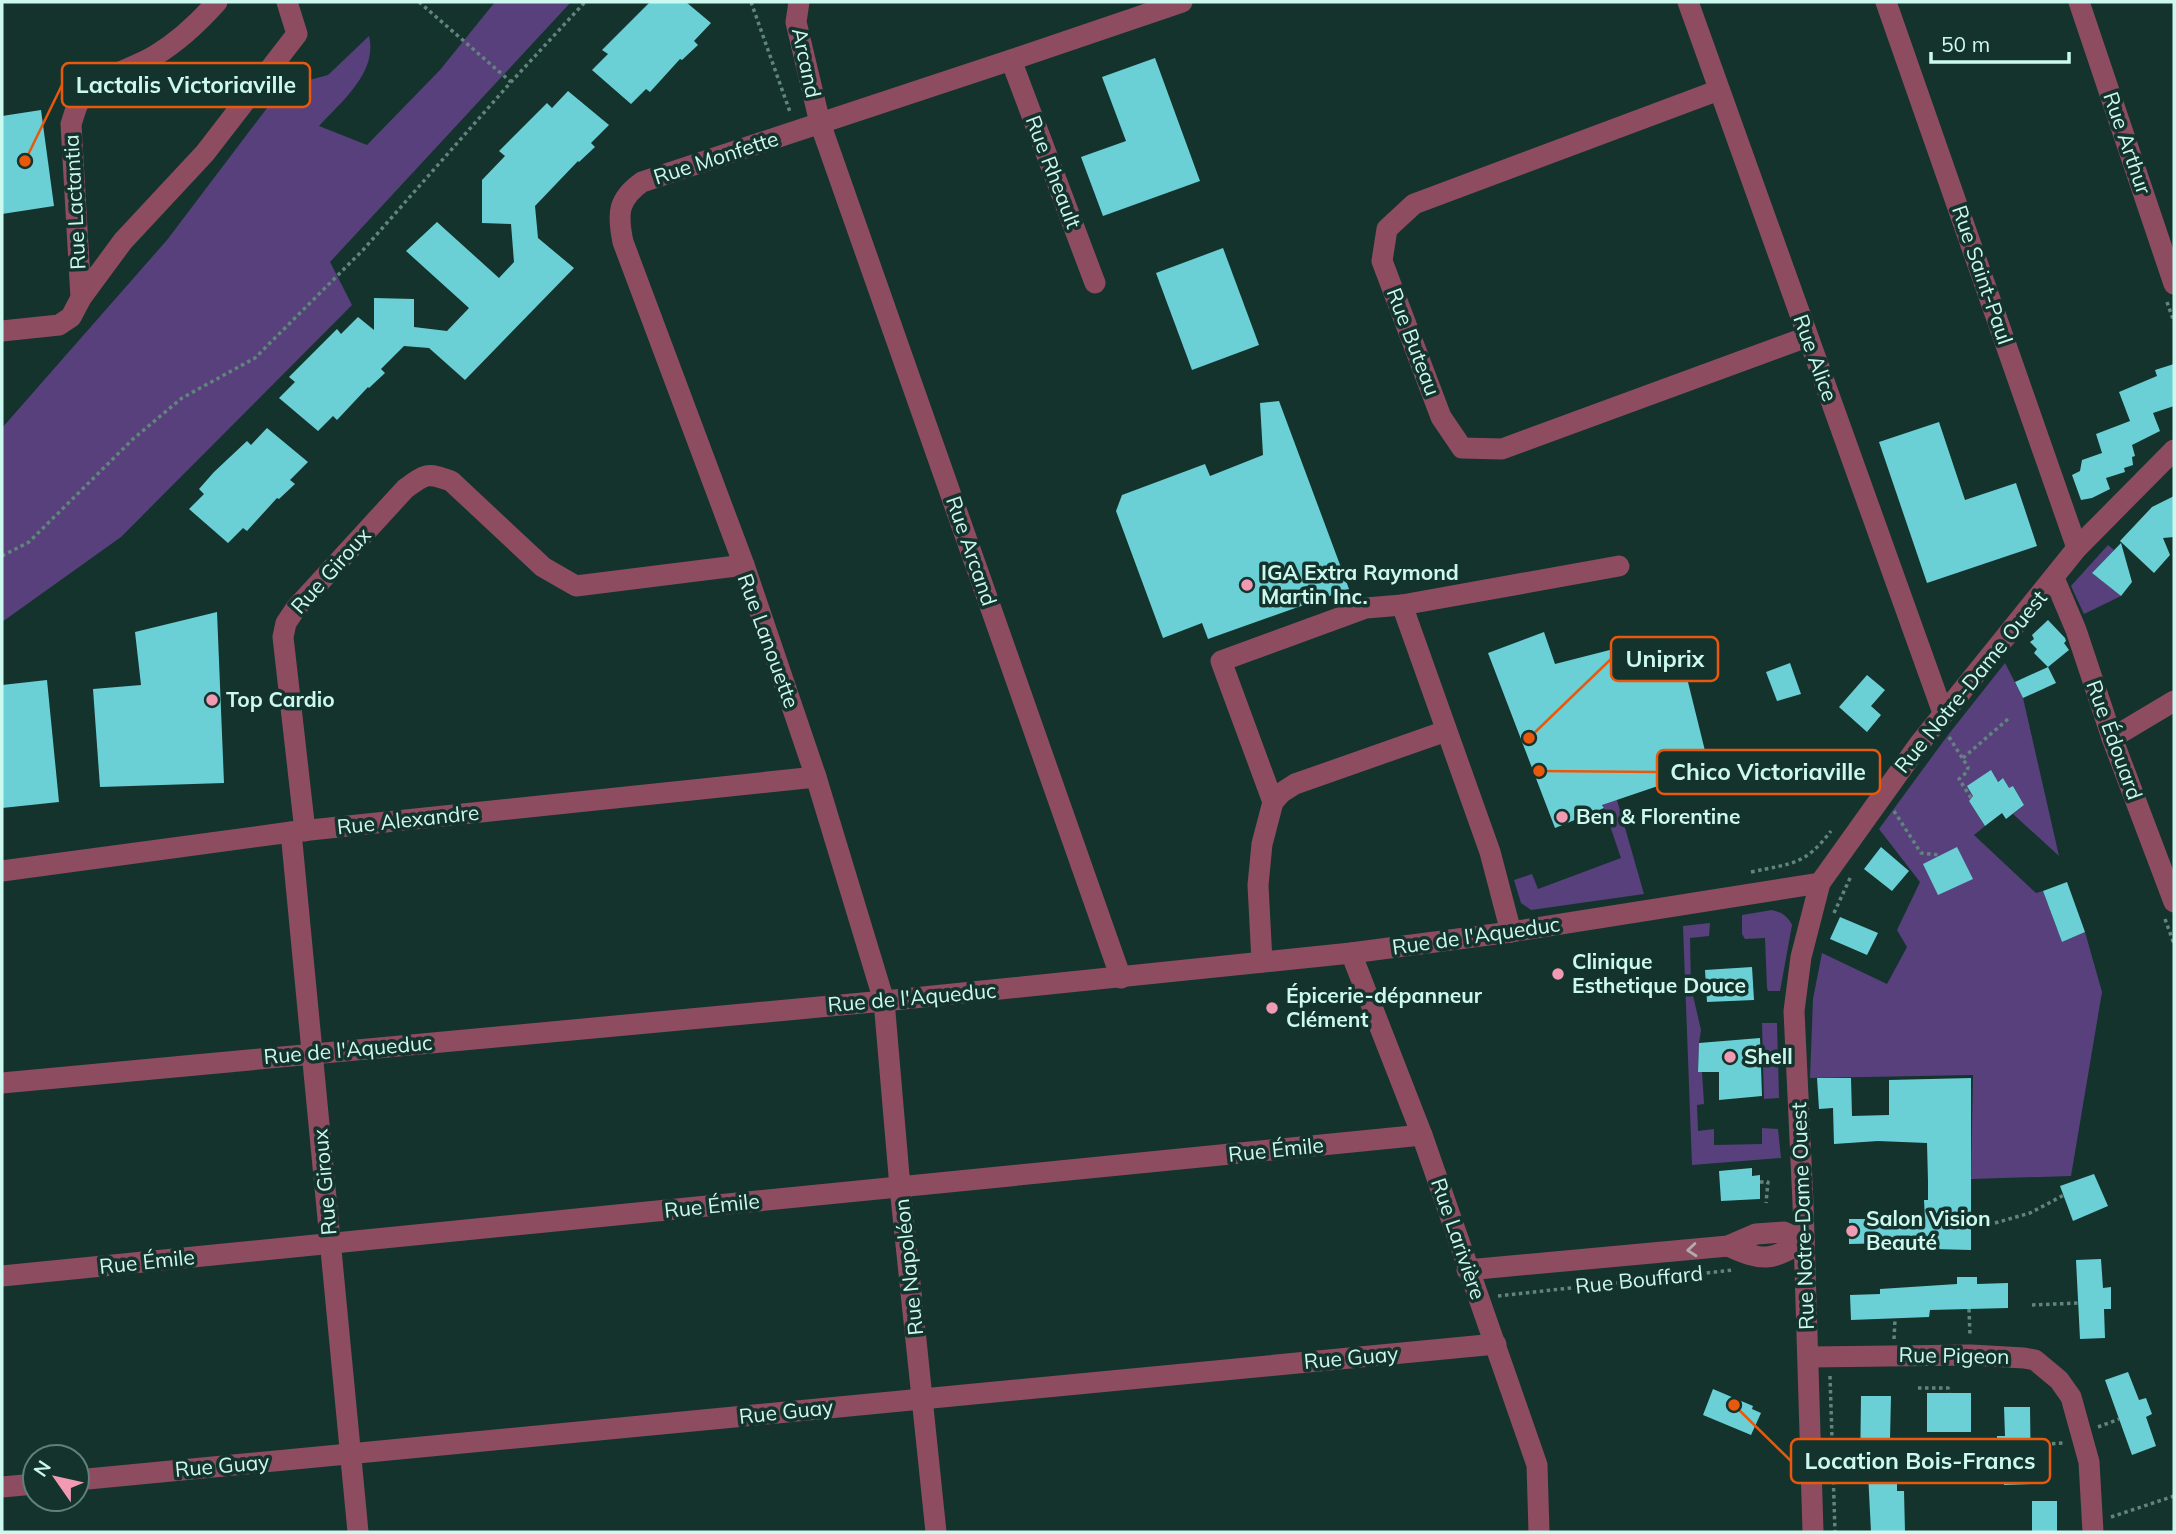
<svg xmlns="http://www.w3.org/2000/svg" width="2176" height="1534" font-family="Mulish,sans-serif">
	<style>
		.green { fill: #58407c }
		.building { fill: #6ad0d6 }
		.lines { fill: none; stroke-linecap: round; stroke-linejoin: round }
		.path { stroke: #60857d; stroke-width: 3.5; stroke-dasharray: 3.5 3.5; stroke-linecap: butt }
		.minor { stroke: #8e4c61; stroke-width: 21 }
		.oneway { stroke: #b0abaf }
		.poi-dot { fill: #f19ab4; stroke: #14332d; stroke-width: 2.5 }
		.labels { text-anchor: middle; stroke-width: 7; stroke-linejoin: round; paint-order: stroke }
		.street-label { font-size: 21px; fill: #ccf9ef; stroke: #14332d }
		.poi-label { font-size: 21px; font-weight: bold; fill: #ccf9ef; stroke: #14332d; text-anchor: start }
		.leader { fill: none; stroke: #e8590c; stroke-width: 2.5 }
		.callout-dot { fill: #e8590c; stroke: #14332d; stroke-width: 2.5 }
		.callout { fill: #14332d; stroke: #e8590c; stroke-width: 2.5 }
		.callout-label { font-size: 23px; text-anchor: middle; font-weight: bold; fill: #ccf9ef }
	</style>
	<rect width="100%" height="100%" fill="#14332d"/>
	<g class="green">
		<path d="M495,2H571L330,262L352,305L121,537L2,622V428L167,240L283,87L328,75L369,36C378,72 341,102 319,126L367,145L440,70Z"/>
		<polygon points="2108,545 2114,550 2092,573 2121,596 2084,614 2071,586"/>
		<polygon points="2005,663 2023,698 2059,856 2013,814 2024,805 2013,786 2009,789 2003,778 1973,796 1969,801 1985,826 1974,835 2036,893 2043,891 2062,942 2085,932 2102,992 2071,1176 1971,1179 1973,1075 1810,1078 1813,999 1822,953 1887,984 1907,947 1897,930 1920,882 1879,829 1948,735"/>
		<polygon points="1555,665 1617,800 1644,894 1531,910 1521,903 1514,880 1532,874 1538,889 1621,858"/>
		<path d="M1772,910C1781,912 1788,916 1792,925L1780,991H1768L1767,988L1765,938L1745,939L1742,934V915Z"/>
		<polygon points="1710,923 1709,936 1690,938 1691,987 1701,1030 1699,1043 1698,1072 1702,1072 1704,1104 1697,1105 1698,1131 1714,1129 1714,1145 1762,1144 1762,1128 1778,1129 1781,1158 1692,1165 1683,926"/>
		<polygon points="1762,1023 1777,1023 1779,1098 1764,1099"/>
	</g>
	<g class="building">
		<polygon points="650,2 686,2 711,23 694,41 698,45 682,60 680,59 650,92 646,89 631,104 592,70 608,54 602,50"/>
		<polygon points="1155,58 1200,181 1103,216 1081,157 1126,141 1102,77"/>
		<polygon points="568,91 609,125 591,143 595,147 579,162 578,161 535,206 538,238 574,268 465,380 429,348 404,346 381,369 385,373 369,388 368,387 337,420 333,416 318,431 279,398 295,382 289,377 337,329 341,334 358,317 374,330 374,298 414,299 414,327 447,331 469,308 406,251 437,222 499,278 514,262 511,224 482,223 482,180 505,156 499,151 547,103 552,108"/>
		<polygon points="41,110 54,206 2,214 2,116"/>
		<polygon points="1223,248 1259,345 1192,370 1156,273"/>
		<polygon points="2174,364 2174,406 2153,413 2160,431 2132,445 2135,456 2132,457 2133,465 2124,468 2125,472 2106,478 2110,489 2092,498 2081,500 2072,475 2080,471 2082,460 2102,453 2096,434 2130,421 2119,392 2157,376 2155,370"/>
		<polygon points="1279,401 1349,589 1208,639 1202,623 1163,638 1116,511 1122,495 1205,464 1210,476 1263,455 1260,403"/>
		<polygon points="1939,422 1965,500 2016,483 2037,546 1927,583 1879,442"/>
		<polygon points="267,428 308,462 290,480 295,484 279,499 277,498 247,531 243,528 228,543 189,509 204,494 199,489 214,472 247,441 251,445"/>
		<polygon points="2174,496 2174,537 2163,538 2170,555 2154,573 2120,541 2152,507"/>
		<polygon points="2121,543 2132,582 2121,596 2092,573"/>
		<polygon points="217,612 224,783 100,787 93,689 141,685 135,632"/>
		<polygon points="2048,620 2065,638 2066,641 2064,643 2069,650 2048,667 2034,653 2037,649 2030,642 2034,639 2032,635"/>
		<polygon points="1544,632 1555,664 1645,641 1654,678 1685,670 1711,775 1655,787 1602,805 1604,808 1555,828 1488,653"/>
		<polygon points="1790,663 1801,694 1777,701 1766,672"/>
		<polygon points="2048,667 2056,683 2023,698 2015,682"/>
		<polygon points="1867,675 1885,690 1871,706 1881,715 1867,732 1839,707"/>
		<polygon points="47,680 59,802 2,808 2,685"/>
		<polygon points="1991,770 1998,782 2003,778 2009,788 2013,786 2024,805 2006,819 2002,813 1985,826 1969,801 1973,796 1967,786"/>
		<polygon points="1881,847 1909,871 1892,891 1864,869"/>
		<polygon points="1957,847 1973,879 1938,895 1923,864"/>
		<polygon points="2067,882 2085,932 2062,942 2043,891"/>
		<polygon points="1840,917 1878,933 1867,955 1830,939"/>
		<polygon points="1752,967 1754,1000 1707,1002 1705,970"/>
		<polygon points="1760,1038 1762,1096 1719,1100 1719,1072 1698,1072 1699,1043"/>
		<polygon points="1817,1078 1851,1078 1852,1116 1889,1115 1889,1080 1971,1078 1971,1250 1896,1248 1896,1243 1849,1244 1849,1219 1925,1219 1924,1200 1928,1200 1928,1181 1927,1143 1878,1141 1834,1144 1833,1108 1819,1109"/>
		<polygon points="1752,1168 1752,1176 1760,1175 1760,1199 1721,1201 1719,1171"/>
		<polygon points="2094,1174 2108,1206 2073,1221 2060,1186"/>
		<polygon points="2101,1259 2103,1288 2111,1287 2111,1309 2104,1309 2105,1338 2080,1339 2076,1260"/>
		<polygon points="1957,1277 1977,1277 1977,1284 2008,1283 2008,1308 1930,1310 1929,1317 1851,1320 1850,1295 1880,1294 1880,1289 1957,1284"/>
		<polygon points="2128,1372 2139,1400 2146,1398 2152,1414 2146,1417 2156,1446 2132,1455 2105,1380"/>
		<polygon points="1713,1389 1753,1406 1752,1409 1761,1413 1751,1435 1703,1415"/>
		<rect x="1927" y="1393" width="44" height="39"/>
		<polygon points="1861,1396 1891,1396 1890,1439 1897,1439 1897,1491 1904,1491 1905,1532 1871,1532 1868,1473 1860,1473"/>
		<polygon points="2004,1407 2030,1407 2031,1484 2004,1485 2004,1457 1997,1457 1997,1436 2005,1436"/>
		<rect x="2032" y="1501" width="25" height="31"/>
	</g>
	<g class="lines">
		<g class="path">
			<polyline points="419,2 511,82"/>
			<polyline points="751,2 790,112"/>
			<polyline points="2167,302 2174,322"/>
			<polyline points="2,556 29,542 133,439 182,398 255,358 363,250 511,82 585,2"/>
			<polyline points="1949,737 1968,767 1967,772 1959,779 1971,798"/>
			<polyline points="1963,758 2008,719"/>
			<polyline points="1894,811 1921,853 1940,855"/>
			<path d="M1751,872C1792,863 1804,866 1831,831"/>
			<polyline points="1834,913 1851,876"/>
			<polyline points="2165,919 2174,944"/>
			<polyline points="1760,1182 1768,1182 1766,1203"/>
			<polyline points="1995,1223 2030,1213 2064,1195"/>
			<polyline points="1498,1296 1733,1270"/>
			<polyline points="2032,1305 2078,1303"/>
			<polyline points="1969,1309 1970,1335"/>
			<polyline points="1894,1339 1895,1320"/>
			<polyline points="1830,1376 1835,1532"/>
			<polyline points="1918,1388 1948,1388 1949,1393"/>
			<polyline points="2098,1427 2119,1419"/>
			<polyline points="2031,1445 2064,1443"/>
			<polyline points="2111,1517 2174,1496"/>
		</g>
		<g class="minor">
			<polyline points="799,2 796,22 820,123 1121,978"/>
			<polyline points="1688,2 1943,713"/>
			<polyline points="1886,2 2077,548"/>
			<polyline points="2079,2 2174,284"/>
			<polyline points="1011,60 1095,283"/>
			<polyline points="1719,90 1414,204 1387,229 1382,261 1441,417 1462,448 1502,449 1807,337"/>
			<polyline points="81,298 123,241 205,153 297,34 287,2"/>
			<path d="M2,331L59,325L71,317L81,298L71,124C74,116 76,105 81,99C99,75 132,70 156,55C179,41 199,22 217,2"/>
			<polyline points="2054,578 2076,630 2112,738 2174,902"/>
			<polyline points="2112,738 2174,701"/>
			<polyline points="1273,802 1281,793 1295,784 1446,731"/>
			<path d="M305,831L283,637L286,623L296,608L405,489C425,474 427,472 451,481L543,567L576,586L744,565"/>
			<polyline points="291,832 358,1532"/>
			<polyline points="2,871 291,832 816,777"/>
			<polyline points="1511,932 1490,852 1402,605 1619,566"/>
			<polyline points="1351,953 1422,1135 1537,1465 1539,1532"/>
			<polyline points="1262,962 1258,885 1262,844 1273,802 1221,661 1366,608 1402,605"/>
			<polyline points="2,1083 884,1001 1351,953 1511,932 1820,883"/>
			<path d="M1728,1246C1763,1262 1771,1261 1804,1241"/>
			<polyline points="1467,1270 1728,1246 1756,1234 1784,1232 1804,1241"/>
			<polyline points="2,1276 1422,1135"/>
			<polyline points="1809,1357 1971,1355 2024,1358 2035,1360 2059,1380 2071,1397 2089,1462 2093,1532"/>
			<polyline points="77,1480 1496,1344"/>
			<polyline points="2,1487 35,1484"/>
			<path d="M936,1532L900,1187L884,1001L816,777L744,565L623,242C617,213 618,199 642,182L1011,60L1182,2"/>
			<polyline points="1813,1532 1803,1203 1794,1011 1801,957 1820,883 1920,743 2077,548 2174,450"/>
		</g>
	</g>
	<defs><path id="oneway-chevron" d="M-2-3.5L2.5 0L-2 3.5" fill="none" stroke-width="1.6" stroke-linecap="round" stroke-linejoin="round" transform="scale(1.75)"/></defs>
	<use class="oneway" href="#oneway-chevron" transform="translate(1692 1250) rotate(175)"/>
	<g class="poi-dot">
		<circle cx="1247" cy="585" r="7"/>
		<circle cx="212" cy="700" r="7"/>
		<circle cx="1562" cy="817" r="7"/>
		<circle cx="1558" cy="974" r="7"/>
		<circle cx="1272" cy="1008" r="7"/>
		<circle cx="1730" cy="1057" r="7"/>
		<circle cx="1852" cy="1231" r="7"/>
	</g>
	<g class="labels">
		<g class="street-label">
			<text transform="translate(806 63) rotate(78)" y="7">Arcand</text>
			<text transform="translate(2127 143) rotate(71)" y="7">Rue Arthur</text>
			<text transform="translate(716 158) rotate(-18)" y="7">Rue Monfette</text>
			<text transform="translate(1053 172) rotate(69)" y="7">Rue Rheault</text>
			<text transform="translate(75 202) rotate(-93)" y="7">Rue Lactantia</text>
			<text transform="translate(1982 275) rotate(71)" y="7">Rue Saint-Paul</text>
			<text transform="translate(1413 342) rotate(69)" y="7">Rue Buteau</text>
			<text transform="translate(1815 358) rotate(70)" y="7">Rue Alice</text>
			<text transform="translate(971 551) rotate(71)" y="7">Rue Arcand</text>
			<text transform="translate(331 571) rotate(-48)" y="7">Rue Giroux</text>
			<text transform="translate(768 641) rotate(70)" y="7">Rue Lanouette</text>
			<text transform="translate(1971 682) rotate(-51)" y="7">Rue Notre-Dame Ouest</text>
			<text transform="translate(2114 740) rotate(70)" y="7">Rue Édouard</text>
			<text transform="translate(408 820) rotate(-6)" y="7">Rue Alexandre</text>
			<text transform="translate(1476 936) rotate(-8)" y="7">Rue de l'Aqueduc</text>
			<text transform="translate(912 998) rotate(-5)" y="7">Rue de l'Aqueduc</text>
			<text transform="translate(348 1050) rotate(-5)" y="7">Rue de l'Aqueduc</text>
			<text transform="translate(1276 1150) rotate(-6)" y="7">Rue Émile</text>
			<text transform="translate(325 1182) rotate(-95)" y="7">Rue Giroux</text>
			<text transform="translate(712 1206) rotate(-6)" y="7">Rue Émile</text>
			<text transform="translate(1803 1216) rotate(-92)" y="7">Rue Notre-Dame Ouest</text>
			<text transform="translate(1458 1239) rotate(71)" y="7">Rue Larivière</text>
			<text transform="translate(147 1262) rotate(-6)" y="7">Rue Émile</text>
			<text transform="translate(909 1267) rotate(-96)" y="7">Rue Napoléon</text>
			<text transform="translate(1639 1280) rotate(-6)" y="7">Rue Bouffard</text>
			<text transform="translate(1954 1356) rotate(1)" y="7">Rue Pigeon</text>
			<text transform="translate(1351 1358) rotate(-5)" y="7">Rue Guay</text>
			<text transform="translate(786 1412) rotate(-6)" y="7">Rue Guay</text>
			<text transform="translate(222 1466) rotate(-5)" y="7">Rue Guay</text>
		</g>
		<g class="poi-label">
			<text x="1261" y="580">IGA Extra Raymond<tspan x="1261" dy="24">Martin Inc.</tspan></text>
			<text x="226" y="707">Top Cardio</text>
			<text x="1576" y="824">Ben &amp; Florentine</text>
			<text x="1572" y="969">Clinique<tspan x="1572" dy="24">Esthetique Douce</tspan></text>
			<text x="1286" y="1003">Épicerie-dépanneur<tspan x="1286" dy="24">Clément</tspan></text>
			<text x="1744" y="1064">Shell</text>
			<text x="1866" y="1226">Salon Vision<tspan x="1866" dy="24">Beauté</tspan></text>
		</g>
	</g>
	<path class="leader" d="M25 161L62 85M1529 738L1611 659M1539 771L1657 772M1734 1405L1791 1461"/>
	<g class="callout-dot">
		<circle cx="25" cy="161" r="7"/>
		<circle cx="1529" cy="738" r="7"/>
		<circle cx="1539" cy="771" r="7"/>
		<circle cx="1734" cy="1405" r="7"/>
	</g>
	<g class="callout">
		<rect x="62" y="63" width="248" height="44" rx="7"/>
		<rect x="1611" y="637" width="107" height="44" rx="7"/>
		<rect x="1657" y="750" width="223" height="44" rx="7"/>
		<rect x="1791" y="1439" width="259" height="44" rx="7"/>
	</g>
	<g class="callout-label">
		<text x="186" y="93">Lactalis Victoriaville</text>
		<text x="1665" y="667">Uniprix</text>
		<text x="1768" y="780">Chico Victoriaville</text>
		<text x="1920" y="1469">Location Bois-Francs</text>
	</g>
	<rect width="2176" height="1534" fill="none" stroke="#ccf9ef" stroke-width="7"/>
	<g transform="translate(56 1478) rotate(304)"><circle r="33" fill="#14332d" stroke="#5e827b" stroke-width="2"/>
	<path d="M0-5L12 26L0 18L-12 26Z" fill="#f19ab4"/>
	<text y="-10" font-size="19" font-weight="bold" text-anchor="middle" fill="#ccf9ef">N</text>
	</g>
	<path d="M1931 52v10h138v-10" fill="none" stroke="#ccf9ef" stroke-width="3.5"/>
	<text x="1941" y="52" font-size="21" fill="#ccf9ef" stroke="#14332d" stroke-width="5" paint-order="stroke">50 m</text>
</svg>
